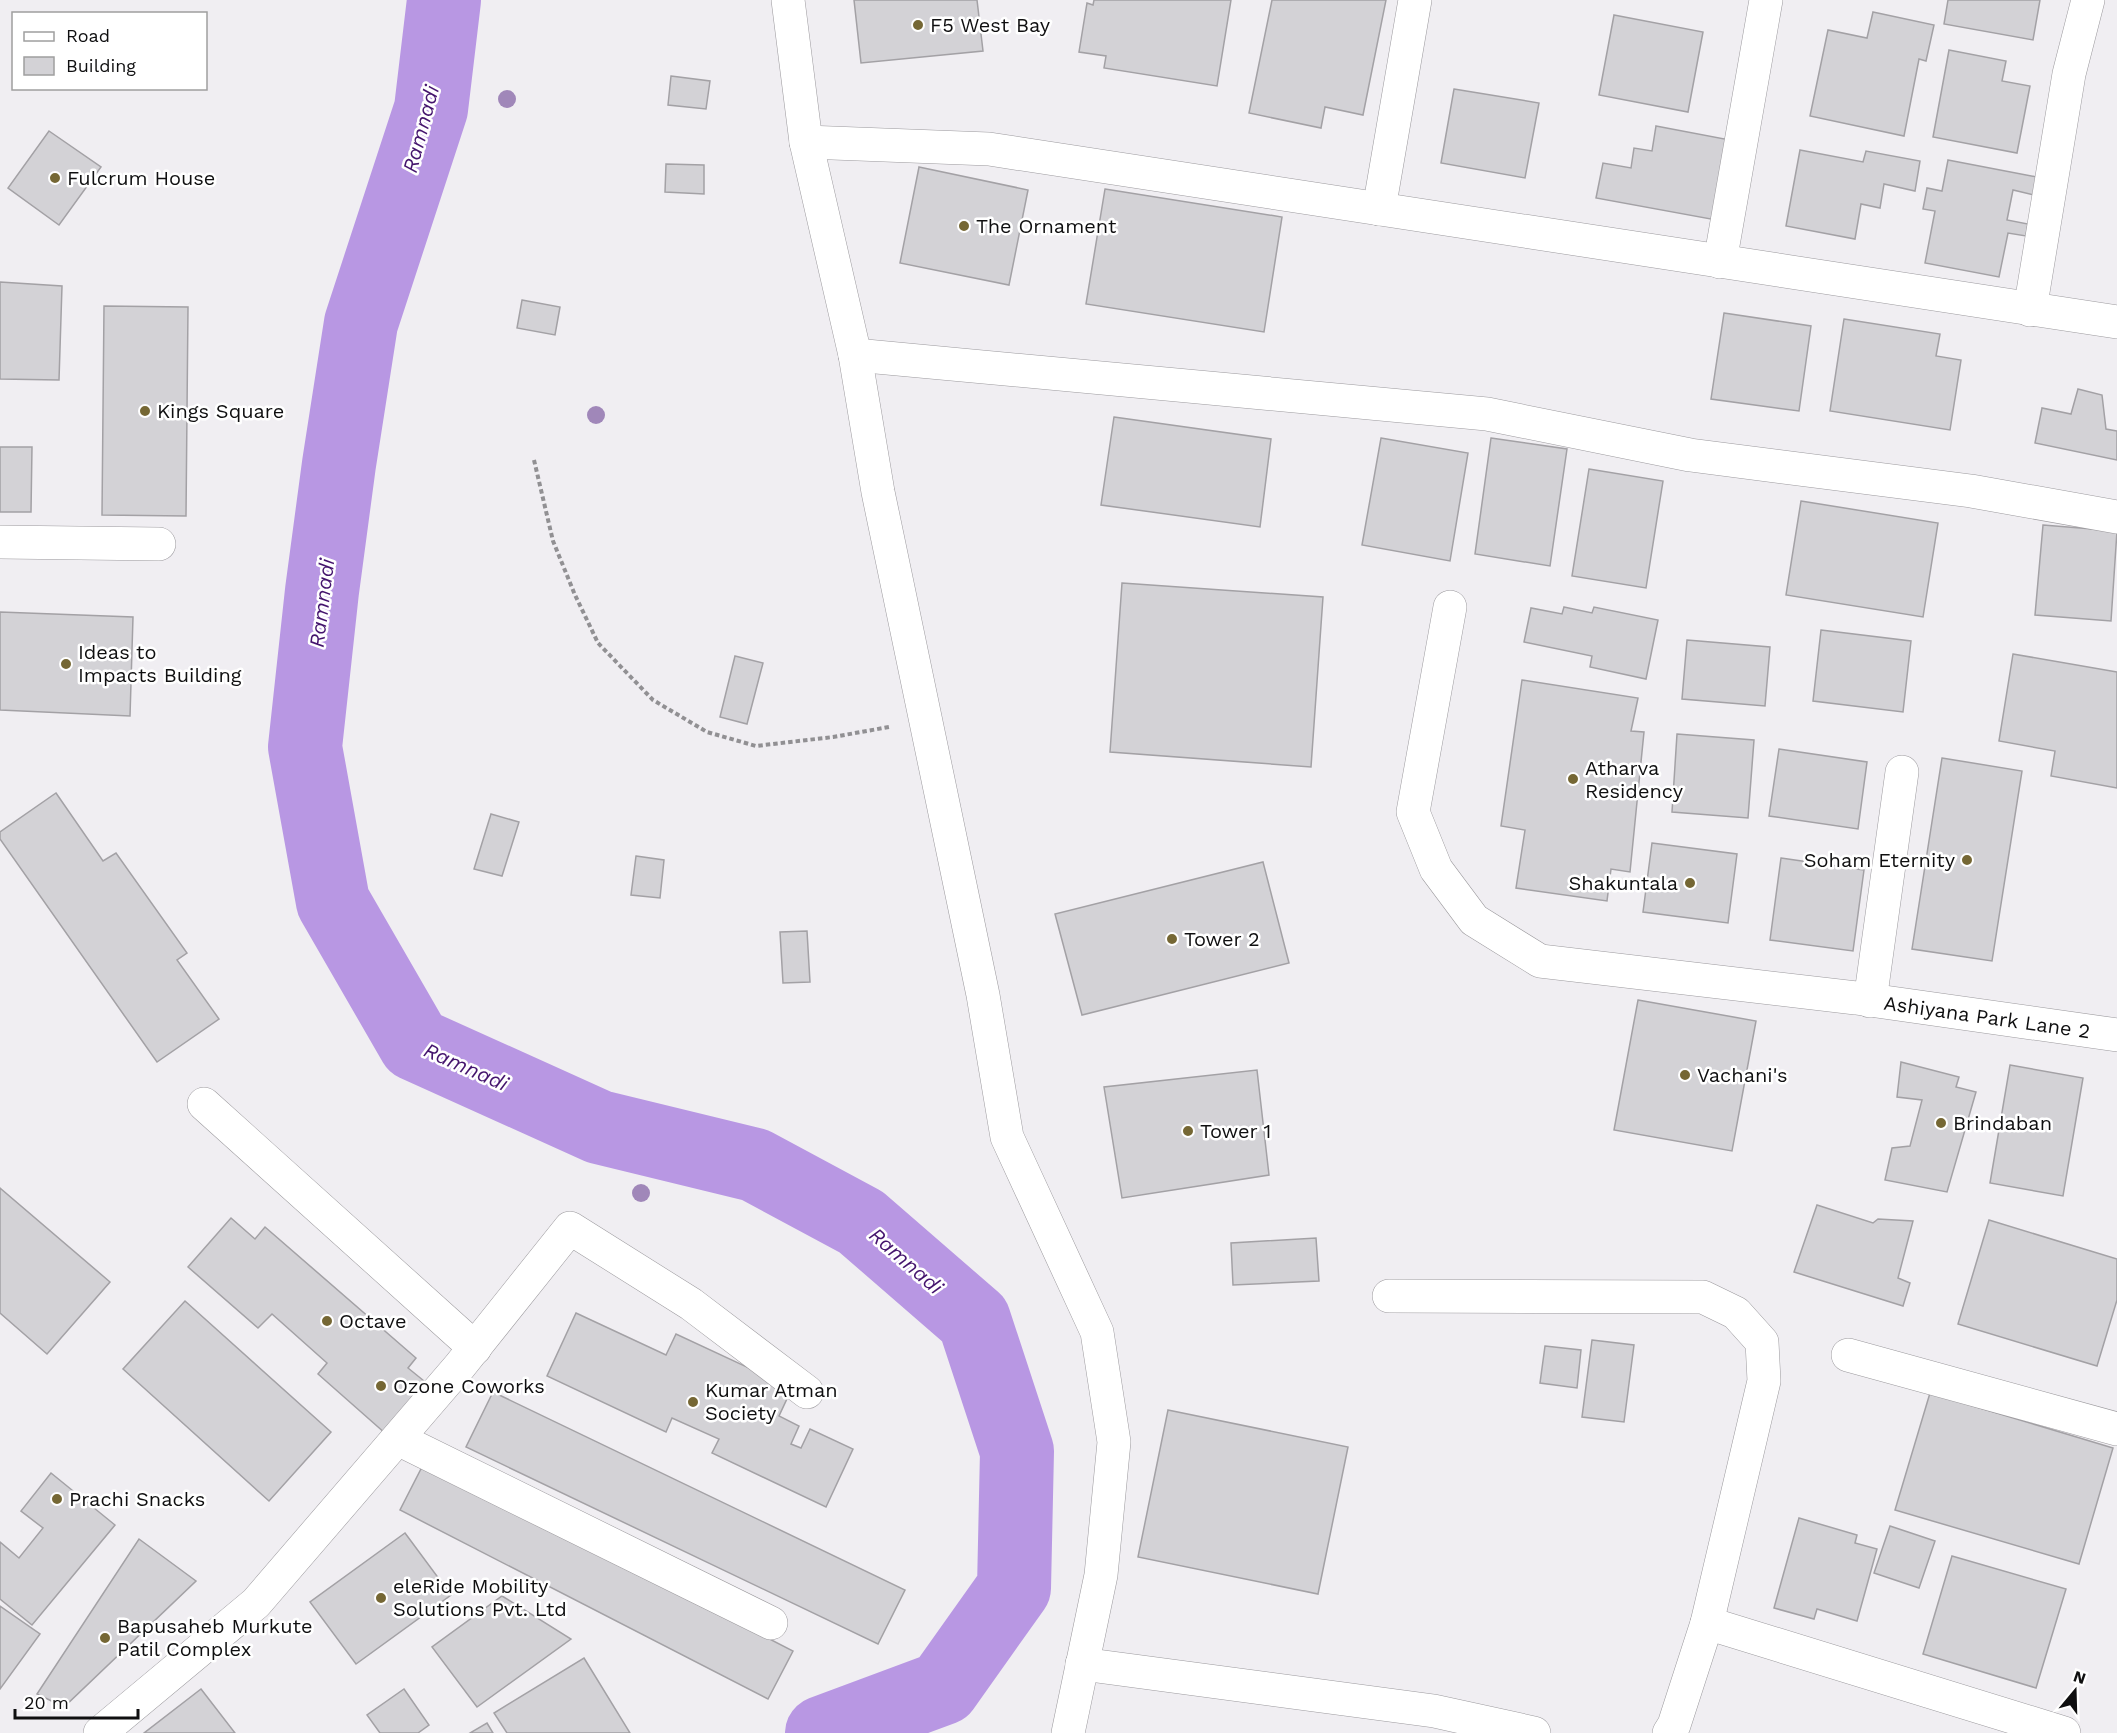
<svg xmlns="http://www.w3.org/2000/svg" width="2117" height="1733" font-family="'Work Sans',sans-serif">
	<style>
		.lines { fill: none; stroke-linecap: round; stroke-linejoin: round }
		.river { stroke: #b897e3; stroke-width: 74 }
		.building { fill: #d3d2d6; stroke: #a3a1a5; stroke-width: 1.5 }
		.minor-casing { stroke: #9c9a9e; stroke-width: 34 }
		.path { stroke: #919093; stroke-width: 4; stroke-dasharray: 4.5 3; stroke-linecap: butt }
		.minor { stroke: #fff; stroke-width: 33 }
		.tree { fill: #a087b9 }
		.poi-dot { fill: #756734; stroke: #fff; stroke-width: 2 }
		.labels { text-anchor: middle; stroke-width: 5; stroke-linejoin: round; paint-order: stroke }
		.poi-label { font-size: 20px; fill: #0f0f10; stroke: #fff; text-anchor: start }
		.street-label { font-size: 20px; fill: #0f0f10; stroke: #fff }
		.water-label { font-size: 21px; font-style: italic; fill: #44146d; stroke: #fff }
	</style>
	<rect width="100%" height="100%" fill="#f0eef2"/>
	<g class="lines">
		<polyline class="river" points="444,0 431,109 361,323 339,464 322,591 305,747 333,902 415,1044 599,1127 755,1165 861,1222 974,1320 1017,1451 1014,1588 943,1688 822,1733"/>
	</g>
	<g class="building">
		<polygon points="854,0 977,0 983,51 861,63"/>
		<polygon points="1094,0 1231,0 1217,86 1104,68 1106,56 1079,52 1087,3 1093,5"/>
		<polygon points="1272,0 1386,0 1363,115 1325,107 1321,128 1249,113"/>
		<polygon points="1948,0 2040,0 2033,40 1944,24"/>
		<polygon points="1873,12 1934,25 1926,61 1919,59 1904,136 1810,116 1828,30 1867,38"/>
		<polygon points="1614,15 1703,32 1688,112 1599,95"/>
		<polygon points="1949,50 2006,61 2002,81 2030,86 2017,153 1933,137"/>
		<polygon points="671,76 710,81 706,109 668,105"/>
		<polygon points="1454,89 1539,103 1525,178 1441,163"/>
		<polygon points="1656,126 1730,140 1716,220 1596,198 1603,163 1631,168 1634,148 1652,151"/>
		<polygon points="49,131 101,167 59,225 8,188"/>
		<polygon points="1800,150 1863,162 1866,151 1920,161 1915,191 1884,184 1880,208 1861,204 1855,239 1786,226"/>
		<polygon points="1948,160 2037,177 2034,195 2013,190 2007,220 2028,224 2026,236 2008,233 1999,277 1925,263 1935,211 1923,209 1927,188 1942,191"/>
		<polygon points="666,164 704,165 704,194 665,192"/>
		<polygon points="919,167 1028,190 1009,285 900,263"/>
		<polygon points="1105,189 1282,217 1264,332 1086,304"/>
		<polygon points="0,282 62,286 59,380 0,379"/>
		<polygon points="522,300 560,307 555,335 517,328"/>
		<polygon points="104,306 188,307 186,516 102,515"/>
		<polygon points="1724,313 1811,326 1799,411 1711,399"/>
		<polygon points="1844,319 1940,334 1936,356 1961,360 1950,430 1830,411"/>
		<polygon points="2078,389 2102,395 2106,429 2117,431 2117,460 2035,443 2042,408 2071,414"/>
		<polygon points="1114,417 1271,439 1260,527 1101,505"/>
		<polygon points="1381,438 1468,453 1450,561 1362,545"/>
		<polygon points="1491,438 1567,449 1550,566 1475,554"/>
		<polygon points="0,447 32,447 31,512 0,512"/>
		<polygon points="1589,469 1663,481 1646,588 1572,576"/>
		<polygon points="1801,501 1938,523 1923,617 1786,595"/>
		<polygon points="2043,525 2117,531 2111,621 2035,615"/>
		<polygon points="1122,583 1323,597 1311,767 1110,752"/>
		<polygon points="1564,607 1592,613 1594,607 1658,620 1646,679 1590,667 1592,656 1524,642 1531,608 1562,614"/>
		<polygon points="0,612 133,617 130,716 0,710"/>
		<polygon points="1821,630 1911,641 1903,712 1813,701"/>
		<polygon points="1687,640 1770,647 1765,706 1682,699"/>
		<polygon points="2013,654 2117,672 2117,788 2051,776 2055,751 1999,741"/>
		<polygon points="735,656 763,663 747,724 720,717"/>
		<polygon points="1522,680 1638,698 1631,731 1644,732 1630,872 1611,869 1607,901 1516,888 1525,830 1501,826"/>
		<polygon points="1677,734 1754,740 1748,818 1672,812"/>
		<polygon points="1779,749 1867,762 1858,829 1769,816"/>
		<polygon points="1942,758 2022,771 1992,961 1912,949"/>
		<polygon points="56,793 103,861 116,853 187,953 177,960 219,1019 157,1062 0,839 0,832"/>
		<polygon points="491,814 519,822 502,876 474,869"/>
		<polygon points="1652,843 1737,854 1728,923 1643,912"/>
		<polygon points="636,856 664,860 660,898 631,895"/>
		<polygon points="1781,858 1864,870 1853,951 1770,940"/>
		<polygon points="1263,862 1289,963 1082,1015 1055,914"/>
		<polygon points="807,931 810,982 783,983 780,932"/>
		<polygon points="1638,1000 1756,1021 1732,1151 1614,1130"/>
		<polygon points="1901,1062 1959,1077 1956,1087 1976,1092 1947,1192 1885,1180 1892,1148 1910,1146 1922,1100 1897,1097"/>
		<polygon points="2010,1065 2083,1078 2063,1196 1990,1183"/>
		<polygon points="1257,1070 1269,1175 1122,1198 1104,1087"/>
		<polygon points="0,1188 110,1282 47,1354 0,1313"/>
		<polygon points="1817,1205 1873,1223 1878,1219 1913,1221 1898,1278 1910,1283 1903,1306 1794,1272"/>
		<polygon points="231,1218 255,1239 265,1227 416,1358 408,1368 429,1385 386,1434 318,1374 327,1363 272,1314 258,1328 188,1267"/>
		<polygon points="1989,1220 2117,1259 2117,1300 2097,1366 1958,1324"/>
		<polygon points="1316,1238 1319,1281 1233,1285 1231,1243"/>
		<polygon points="185,1301 331,1432 269,1501 123,1369"/>
		<polygon points="576,1313 666,1355 676,1334 792,1388 779,1416 799,1426 791,1444 801,1448 810,1429 853,1449 826,1507 712,1453 719,1439 672,1418 666,1432 547,1376"/>
		<polygon points="1592,1340 1634,1345 1624,1422 1582,1417"/>
		<polygon points="1545,1346 1581,1350 1577,1388 1540,1383"/>
		<polygon points="493,1392 905,1590 878,1644 466,1447"/>
		<polygon points="1930,1393 2113,1448 2079,1564 1895,1510"/>
		<polygon points="1168,1410 1348,1447 1318,1594 1138,1557"/>
		<polygon points="424,1463 793,1651 768,1699 400,1510"/>
		<polygon points="51,1473 115,1525 32,1625 0,1599 0,1542 19,1558 43,1528 21,1511"/>
		<polygon points="1799,1518 1857,1535 1855,1543 1877,1549 1857,1621 1817,1609 1814,1619 1774,1608"/>
		<polygon points="1890,1526 1935,1541 1919,1588 1874,1573"/>
		<polygon points="405,1533 451,1595 356,1664 310,1602"/>
		<polygon points="139,1539 196,1581 64,1707 37,1694"/>
		<polygon points="1952,1556 2066,1589 2036,1688 1923,1654"/>
		<polygon points="502,1596 571,1639 477,1707 432,1647"/>
		<polygon points="0,1606 40,1634 0,1689"/>
		<polygon points="584,1658 630,1733 507,1733 494,1713"/>
		<polygon points="201,1689 235,1733 144,1733"/>
		<polygon points="404,1689 429,1725 418,1733 380,1733 367,1715"/>
		<polygon points="487,1723 493,1733 470,1733"/>
	</g>
	<g class="lines">
		<defs>
			<g id="minor">
				<polyline points="788,0 806,142 855,355 878,492 983,995 1007,1137 1097,1332 1114,1442 1101,1575 1068,1733"/>
				<polyline points="806,142 989,149 2117,322"/>
				<polyline points="1379,209 1415,0"/>
				<polyline points="1720,262 1766,0"/>
				<polyline points="2030,310 2069,74 2088,0"/>
				<polyline points="855,355 1487,414 1690,455 1971,491 2117,517"/>
				<polyline points="0,542 159,544"/>
				<polyline points="1450,607 1413,812 1436,869 1474,920 1540,961 1856,998 2117,1035"/>
				<polyline points="1870,1001 1902,772"/>
				<polyline points="204,1104 475,1348"/>
				<polyline points="1389,1296 1703,1297 1736,1313 1762,1342 1764,1381 1707,1623 1674,1725 1669,1733"/>
				<polyline points="1848,1355 2117,1429"/>
				<polyline points="398,1439 771,1623"/>
				<polyline points="1707,1623 2064,1733"/>
				<polyline points="1082,1664 1434,1711 1534,1733"/>
				<polyline points="100,1733 256,1603 459,1367 570,1228 691,1304 807,1392"/>
			</g>
		</defs>
		<use href="#minor" class="minor-casing"/>
		<polyline class="path" points="534,460 553,541 575,595 598,643 653,700 707,732 756,746 833,737 889,727"/>
		<use href="#minor" class="minor"/>
	</g>
	<g class="tree">
		<circle cx="507" cy="99" r="9"/>
		<circle cx="596" cy="415" r="9"/>
		<circle cx="641" cy="1193" r="9"/>
	</g>
	<g class="poi-dot">
		<circle cx="918" cy="25" r="6"/>
		<circle cx="55" cy="178" r="6"/>
		<circle cx="964" cy="226" r="6"/>
		<circle cx="145" cy="411" r="6"/>
		<circle cx="66" cy="664" r="6"/>
		<circle cx="1573" cy="779" r="6"/>
		<circle cx="1967" cy="860" r="6"/>
		<circle cx="1690" cy="883" r="6"/>
		<circle cx="1172" cy="939" r="6"/>
		<circle cx="1685" cy="1075" r="6"/>
		<circle cx="1941" cy="1123" r="6"/>
		<circle cx="1188" cy="1131" r="6"/>
		<circle cx="327" cy="1321" r="6"/>
		<circle cx="381" cy="1386" r="6"/>
		<circle cx="693" cy="1402" r="6"/>
		<circle cx="57" cy="1499" r="6"/>
		<circle cx="381" cy="1598" r="6"/>
		<circle cx="105" cy="1638" r="6"/>
	</g>
	<g class="labels">
		<g class="poi-label">
			<text x="930" y="32">F5 West Bay</text>
			<text x="67" y="185">Fulcrum House</text>
			<text x="976" y="233">The Ornament</text>
			<text x="157" y="418">Kings Square</text>
			<text x="78" y="659">Ideas to<tspan x="78" dy="23">Impacts Building</tspan></text>
			<text x="1585" y="775">Atharva<tspan x="1585" dy="23">Residency</tspan></text>
			<text x="1955" y="867" text-anchor="end">Soham Eternity</text>
			<text x="1678" y="890" text-anchor="end">Shakuntala</text>
			<text x="1184" y="946">Tower 2</text>
			<text x="1697" y="1082">Vachani's</text>
			<text x="1953" y="1130">Brindaban</text>
			<text x="1200" y="1138">Tower 1</text>
			<text x="339" y="1328">Octave</text>
			<text x="393" y="1393">Ozone Coworks</text>
			<text x="705" y="1397">Kumar Atman<tspan x="705" dy="23">Society</tspan></text>
			<text x="69" y="1506">Prachi Snacks</text>
			<text x="393" y="1593">eleRide Mobility<tspan x="393" dy="23">Solutions Pvt. Ltd</tspan></text>
			<text x="117" y="1633">Bapusaheb Murkute<tspan x="117" dy="23">Patil Complex</tspan></text>
		</g>
		<g class="street-label">
			<text transform="translate(1987 1017) rotate(8)" y="7">Ashiyana Park Lane 2</text>
		</g>
		<g class="water-label">
			<text transform="translate(421 129) rotate(-75)" y="7">Ramnadi</text>
			<text transform="translate(322 603) rotate(-83)" y="7">Ramnadi</text>
			<text transform="translate(466 1067) rotate(24)" y="7">Ramnadi</text>
			<text transform="translate(906 1261) rotate(41)" y="7">Ramnadi</text>
		</g>
	</g>
	<rect x="12" y="12" width="195" height="78" fill="#ffffff" stroke="#9f9f9f" stroke-width="1.5"/>
	<rect x="24" y="32" width="30" height="9" fill="#ffffff" stroke="#9f9f9f" stroke-width="1.5"/>
	<text x="66" y="42" font-size="18" fill="#0f0f10">Road</text>
	<rect x="24" y="57" width="30" height="18" fill="#d3d2d6" stroke="#9f9f9f" stroke-width="1.5"/>
	<text x="66" y="72" font-size="18" fill="#0f0f10">Building</text>
	<g transform="translate(2075 1691) rotate(19)" stroke="#ffffff" stroke-width="4.5" paint-order="stroke">
	<path d="M0-4.5L10 22L0 15L-10 22Z" fill="#0f0f10"/>
	<text y="-9" font-size="16" font-weight="bold" text-anchor="middle" fill="#0f0f10">N</text>
	</g>
	<path d="M15 1709v9h123v-9" fill="none" stroke="#0f0f10" stroke-width="3"/>
	<text x="24" y="1709" font-size="18" fill="#0f0f10" stroke="#ffffff" stroke-width="4.5" paint-order="stroke">20 m</text>
</svg>
